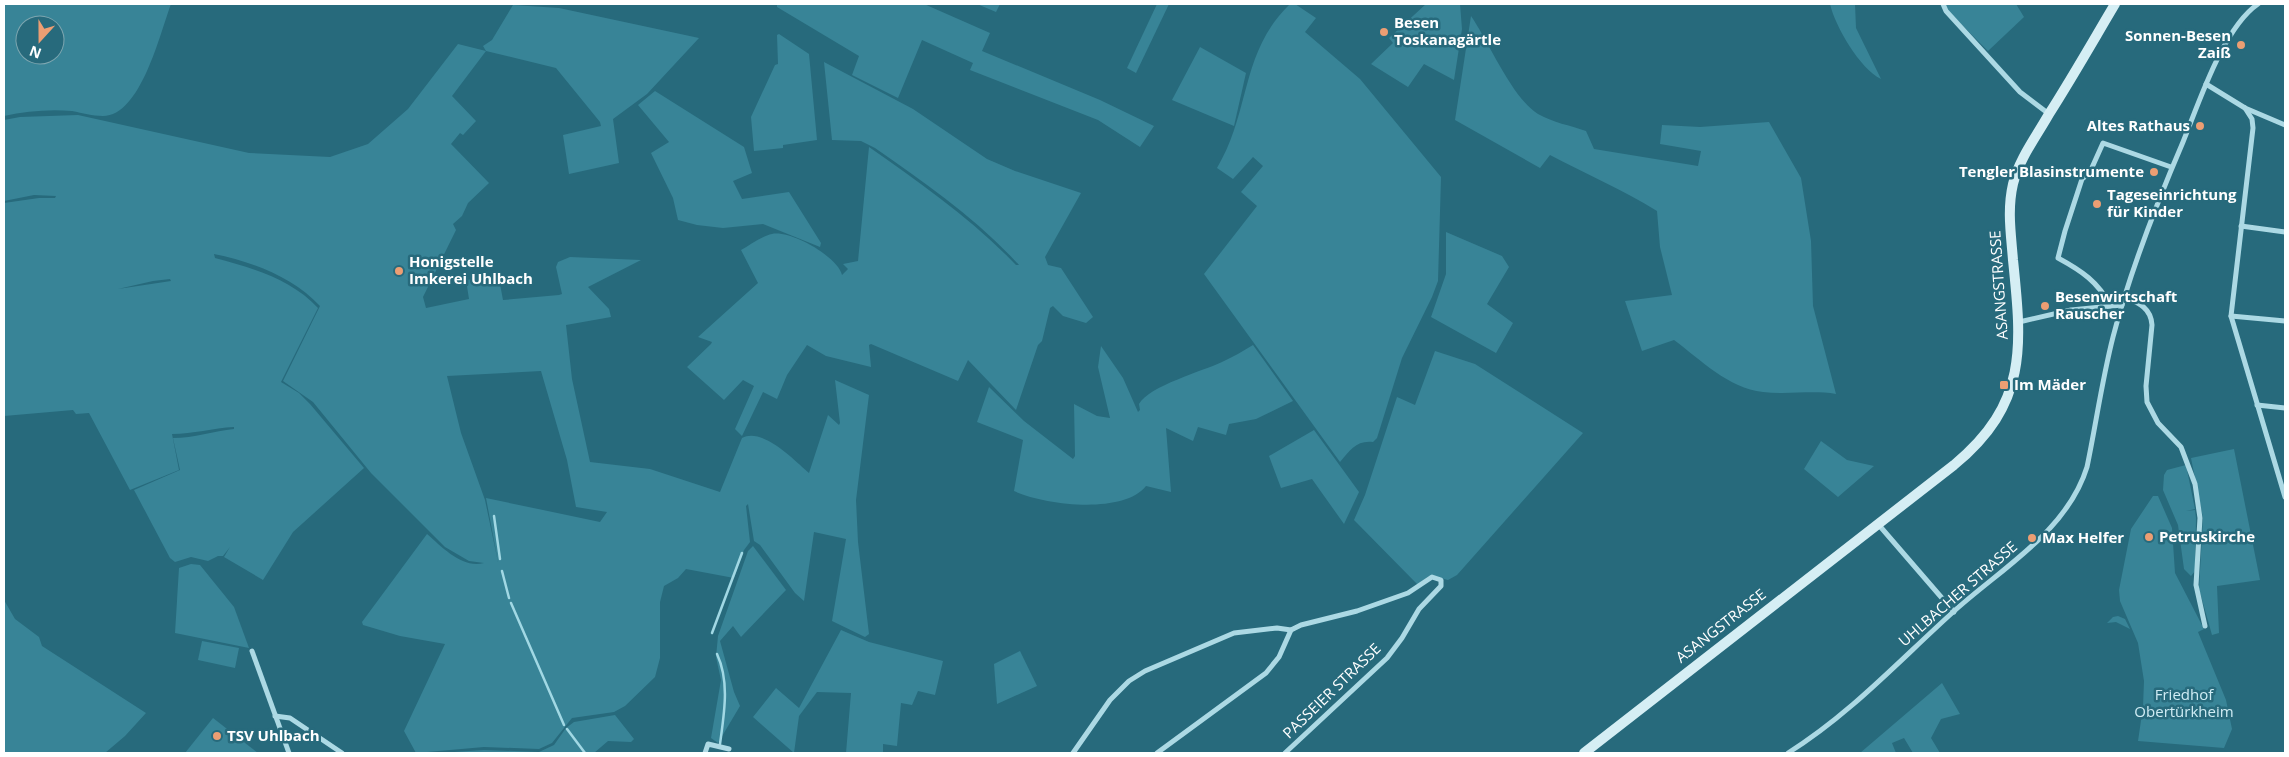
<svg xmlns="http://www.w3.org/2000/svg" width="2289" height="757" font-family="'Open Sans',sans-serif">
	<style>
		.green { fill: #388497; fill-rule: evenodd }
		.lines { fill: none; stroke-linecap: round; stroke-linejoin: round }
		.stream { stroke: #a1d8e4; stroke-width: 2.5 }
		.street { stroke: #acd9e4; stroke-width: 5 }
		.secondary { stroke: #d5eef4; stroke-width: 10 }
		.poi-dot { fill: #ec9e73; stroke: #276a7c; stroke-width: 2 }
		.labels { text-anchor: middle; stroke-width: 5; stroke-linejoin: round; paint-order: stroke }
		.poi-label { font-size: 15px; font-weight: bold; fill: #fff; stroke: #276a7c; text-anchor: start }
		.street-label { font-size: 15px; fill: #fff; stroke: #276a7c }
		.park-label { font-size: 15px; fill: #cfecf4; stroke: #276a7c }
	</style>
	<rect width="100%" height="100%" fill="#276a7c"/>
	<g class="green">
		<path d="M4,4H171C160,33 141,116 103,116C92,116 83,113 72,111C50,109 26,111 4,116ZM25,25H55V55H25Z"/>
		<polygon points="777,4 924,4 990,33 982,51 1100,100 1154,126 1140,147 1098,120 970,70 973,63 922,40 898,98 852,75 859,56 777,7"/>
		<polygon points="977,4 1000,4 996,12"/>
		<polygon points="1157,4 1169,4 1136,73 1127,68"/>
		<path d="M1290,4H1295L1316,18L1305,32L1360,79L1441,177L1438,281L1432,297L1402,358L1377,438L1373,442C1357,440 1350,450 1340,462L1204,274L1257,206L1241,192L1263,166L1253,157L1233,179L1217,168C1251,111 1240,52 1290,4Z"/>
		<polygon points="1426,4 1460,4 1462,29 1454,80 1424,64 1408,87 1371,64 1393,43 1389,38"/>
		<path d="M1830,4H1855L1856,28L1881,79C1860,69 1835,26 1830,4Z"/>
		<polygon points="1945,4 2016,4 2024,17 1988,51 1948,11"/>
		<path d="M513,5L559,8L699,38L647,94L613,119L619,163L569,174L563,135L601,126L600,122L556,68L486,51L452,96L476,121L463,135L460,133L451,144L489,183L468,203L462,216L453,224L456,230L423,297L426,308L469,299L466,280L474,279L500,284L503,300L559,295L562,294L556,267L558,262L570,257L641,260L588,287L609,309L611,317L566,325L572,379L590,462L650,469L720,492L742,438C763,427 795,461 809,473L828,415L839,425L840,423L835,380L869,395L856,500L858,542L869,634L865,637L832,621L846,539L814,532L804,601L795,593L760,545L754,541L748,504L746,506L750,542L744,550L734,578L686,569L678,578L664,586L660,602V658L655,677L625,706L614,712L572,718L552,743L539,749L484,747L416,753L404,731L445,644L400,636L363,625L362,622L427,534C443,548 463,569 484,563L469,561L445,547L371,473L313,402L283,381L320,306C293,277 253,262 214,254L215,258C252,268 291,279 318,308L281,382L299,393L310,404L364,468L293,532L263,580L224,557L230,547L223,556H218L208,561L191,557L175,562L170,558L134,490L180,470L173,438C194,438 214,431 234,429V427C213,428 193,434 172,434L179,470L130,490L89,413L76,414L73,410L4,416V203L39,198H55L56,196L34,195L4,201V120L20,117L78,115L249,153L330,157L368,144L408,109L458,44L486,51L483,46L492,40ZM170,279L171,281L118,289L153,281ZM541,371L567,460L576,507L607,512L600,522L486,498L498,562L485,500L461,433L447,376Z"/>
		<path d="M1471,16C1489,42 1512,98 1538,114C1554,123 1569,125 1586,131L1594,149L1698,166L1701,151L1660,144L1662,125L1700,127L1769,122L1801,178L1811,241L1813,306L1836,394C1812,390 1788,395 1763,392C1728,388 1701,360 1674,340L1642,351L1625,301L1672,295L1660,247L1657,211C1623,190 1586,174 1550,155L1540,168L1455,120Z"/>
		<polygon points="779,34 809,54 817,140 783,145 783,148 754,151 751,117 775,65 778,64 777,35"/>
		<polygon points="1200,47 1246,73 1234,126 1172,100"/>
		<path d="M824,62L913,109L987,159L1015,171L1081,193L1045,257L1048,265L1061,268L1093,317L1086,323L1063,316L1053,306L1050,308L1042,341L1038,345L1016,410L968,360L958,381L871,344L869,345L871,367L826,356L807,345L787,375L777,399L763,392L742,436L735,429L754,386L743,380L724,400L687,367L711,344L712,342L698,337L758,283L741,250C750,245 762,236 772,234C791,230 838,257 842,275L848,269L843,264L858,261L869,147C920,183 972,219 1016,265H1019C977,219 925,183 875,148L861,141L832,140Z"/>
		<polygon points="655,91 744,147 752,173 733,181 742,199 789,192 821,243 820,247 763,224 723,228 697,225 678,220 673,198 651,153 669,142 638,105"/>
		<polygon points="1446,232 1502,256 1509,267 1487,304 1513,323 1496,353 1431,317 1446,274"/>
		<path d="M1253,345L1293,401L1256,419L1229,424L1226,435L1198,427L1193,441L1166,428L1171,492L1146,486C1123,515 1044,505 1014,491L1023,440L977,422L989,387L1024,421L1073,459L1075,456L1074,404L1097,416L1110,418L1098,367L1101,346L1123,378L1138,412L1140,410L1139,404C1149,386 1203,371 1222,362C1233,357 1243,351 1253,345Z"/>
		<path d="M1435,351L1475,364L1583,433L1457,575L1448,580C1431,576 1433,571 1418,585L1354,520L1365,495L1397,397L1415,405Z"/>
		<polygon points="1314,430 1359,492 1344,524 1312,479 1281,488 1269,456"/>
		<polygon points="1821,441 1847,460 1874,466 1838,497 1804,469"/>
		<polygon points="2234,449 2260,580 2217,586 2219,633 2212,635 2199,589 2203,518 2191,458"/>
		<polygon points="2186,465 2195,509 2186,511 2195,510 2196,518 2195,571 2191,576 2184,569 2178,525 2163,490 2164,475 2167,470"/>
		<polygon points="2153,496 2158,496 2172,528 2175,573 2204,629 2198,632 2226,700 2232,729 2224,748 2138,741 2143,707 2144,681 2138,643 2120,601 2119,590 2131,529"/>
		<polygon points="753,546 786,590 741,637 733,626 720,641 734,692 740,706 718,743 711,738 721,680 716,657 718,636 748,551"/>
		<polygon points="191,564 200,565 234,607 249,648 175,633 179,568"/>
		<polygon points="4,600 15,619 39,637 42,646 146,713 125,736 105,753 4,753"/>
		<polygon points="2118,616 2125,619 2130,629 2116,622 2107,623 2113,617"/>
		<polygon points="841,630 869,642 943,661 935,695 918,691 912,705 901,703 897,746 883,744 883,753 846,753 851,693 817,692 799,716 794,753 753,717 776,688 799,708"/>
		<polygon points="202,641 239,648 235,668 198,660"/>
		<polygon points="1020,651 1037,686 997,704 994,664"/>
		<polygon points="1942,683 1960,714 1941,719 1931,738 1940,753 1913,753 1904,738 1892,743 1896,753 1860,753"/>
		<polygon points="615,715 634,739 631,742 608,741 594,753 439,753 484,750 539,752 554,745 566,728 574,722"/>
		<polygon points="213,718 258,753 185,753"/>
	</g>
	<g class="lines">
		<g class="stream">
			<polyline points="494,516 500,559"/>
			<polyline points="502,571 509,598"/>
			<polyline points="511,603 564,725"/>
			<polyline points="712,633 742,553"/>
			<path d="M717,654C730,682 724,714 720,744"/>
			<polyline points="567,729 585,753"/>
		</g>
		<g class="street">
			<polyline points="1943,4 1946,11 2020,92 2049,114"/>
			<polyline points="2206,84 2245,108 2285,125"/>
			<polyline points="2245,108 2252,119 2253,128 2231,316 2285,497"/>
			<polyline points="2241,226 2285,232"/>
			<path d="M2125,297C2139,303 2151,308 2152,325L2146,386L2147,402L2158,423L2181,447L2195,484L2200,518L2196,585L2205,626"/>
			<path d="M2110,305C2098,282 2082,271 2058,258L2065,231L2082,179L2090,172L2103,143L2171,167"/>
			<polyline points="2231,316 2285,321"/>
			<polyline points="2019,322 2071,310 2122,305"/>
			<polyline points="2257,405 2285,408"/>
			<polyline points="1878,524 1954,612"/>
			<polyline points="252,651 289,753"/>
			<polyline points="275,716 290,718 342,753"/>
			<polyline points="705,753 708,744 729,749"/>
			<polyline points="1073,753 1110,700 1129,681 1145,671 1234,633 1277,628 1291,630 1301,625 1357,611 1408,593 1432,577 1441,580 1441,586 1419,609 1402,638 1387,658 1285,753"/>
			<polyline points="1157,753 1266,673 1279,657 1291,630"/>
			<path d="M1788,753C1849,715 1899,661 1952,613C2000,569 2067,532 2087,467C2096,424 2102,380 2113,337C2130,271 2156,205 2183,142C2199,103 2223,28 2258,4"/>
		</g>
		<path class="secondary" d="M1584,753L1954,465C2028,404 2022,347 2013,260C2011,234 2007,210 2013,184C2019,159 2036,137 2049,114C2072,78 2093,41 2115,4"/>
	</g>
	<g class="poi-dot">
		<circle cx="1384" cy="32" r="5"/>
		<circle cx="2241" cy="45" r="5"/>
		<circle cx="2200" cy="126" r="5"/>
		<circle cx="2154" cy="172" r="5"/>
		<circle cx="2097" cy="204" r="5"/>
		<circle cx="399" cy="271" r="5"/>
		<circle cx="2045" cy="306" r="5"/>
		<rect x="1999" y="380" width="10" height="10" rx="2.5"/>
		<circle cx="2149" cy="537" r="5"/>
		<circle cx="2032" cy="538" r="5"/>
		<circle cx="217" cy="736" r="5"/>
	</g>
	<g class="labels">
		<g class="poi-label">
			<text x="1394" y="28">Besen<tspan x="1394" dy="17">Toskanagärtle</tspan></text>
			<text x="2231" y="41" text-anchor="end">Sonnen-Besen<tspan x="2231" dy="17">Zaiß</tspan></text>
			<text x="2190" y="131" text-anchor="end">Altes Rathaus</text>
			<text x="2144" y="177" text-anchor="end">Tengler Blasinstrumente</text>
			<text x="2107" y="200">Tageseinrichtung<tspan x="2107" dy="17">für Kinder</tspan></text>
			<text x="409" y="267">Honigstelle<tspan x="409" dy="17">Imkerei Uhlbach</tspan></text>
			<text x="2055" y="302">Besenwirtschaft<tspan x="2055" dy="17">Rauscher</tspan></text>
			<text x="2014" y="390">Im Mäder</text>
			<text x="2159" y="542">Petruskirche</text>
			<text x="2042" y="543">Max Helfer</text>
			<text x="227" y="741">TSV Uhlbach</text>
		</g>
		<g class="street-label">
			<text transform="translate(1999 285) rotate(-94)" y="5">ASANGSTRASSE</text>
			<text transform="translate(1958 594) rotate(-41)" y="5">UHLBACHER STRASSE</text>
			<text transform="translate(1721 626) rotate(-38)" y="5">ASANGSTRASSE</text>
			<text transform="translate(1332 691) rotate(-44)" y="5">PASSEIER STRASSE</text>
		</g>
		<g class="park-label">
			<text x="2184" y="700">Friedhof<tspan x="2184" dy="17">Obertürkheim</tspan></text>
		</g>
	</g>
	<rect width="2289" height="757" fill="none" stroke="#ffffff" stroke-width="10"/>
	<g transform="translate(40 40) rotate(201)"><circle r="24" fill="#276a7c" stroke="#7da6b0"/>
	<path d="M0-4L9 19L0 12L-9 19Z" fill="#ec9e73"/>
	<text y="-8" font-size="14" font-weight="bold" text-anchor="middle" fill="#ffffff">N</text>
	</g>
</svg>
